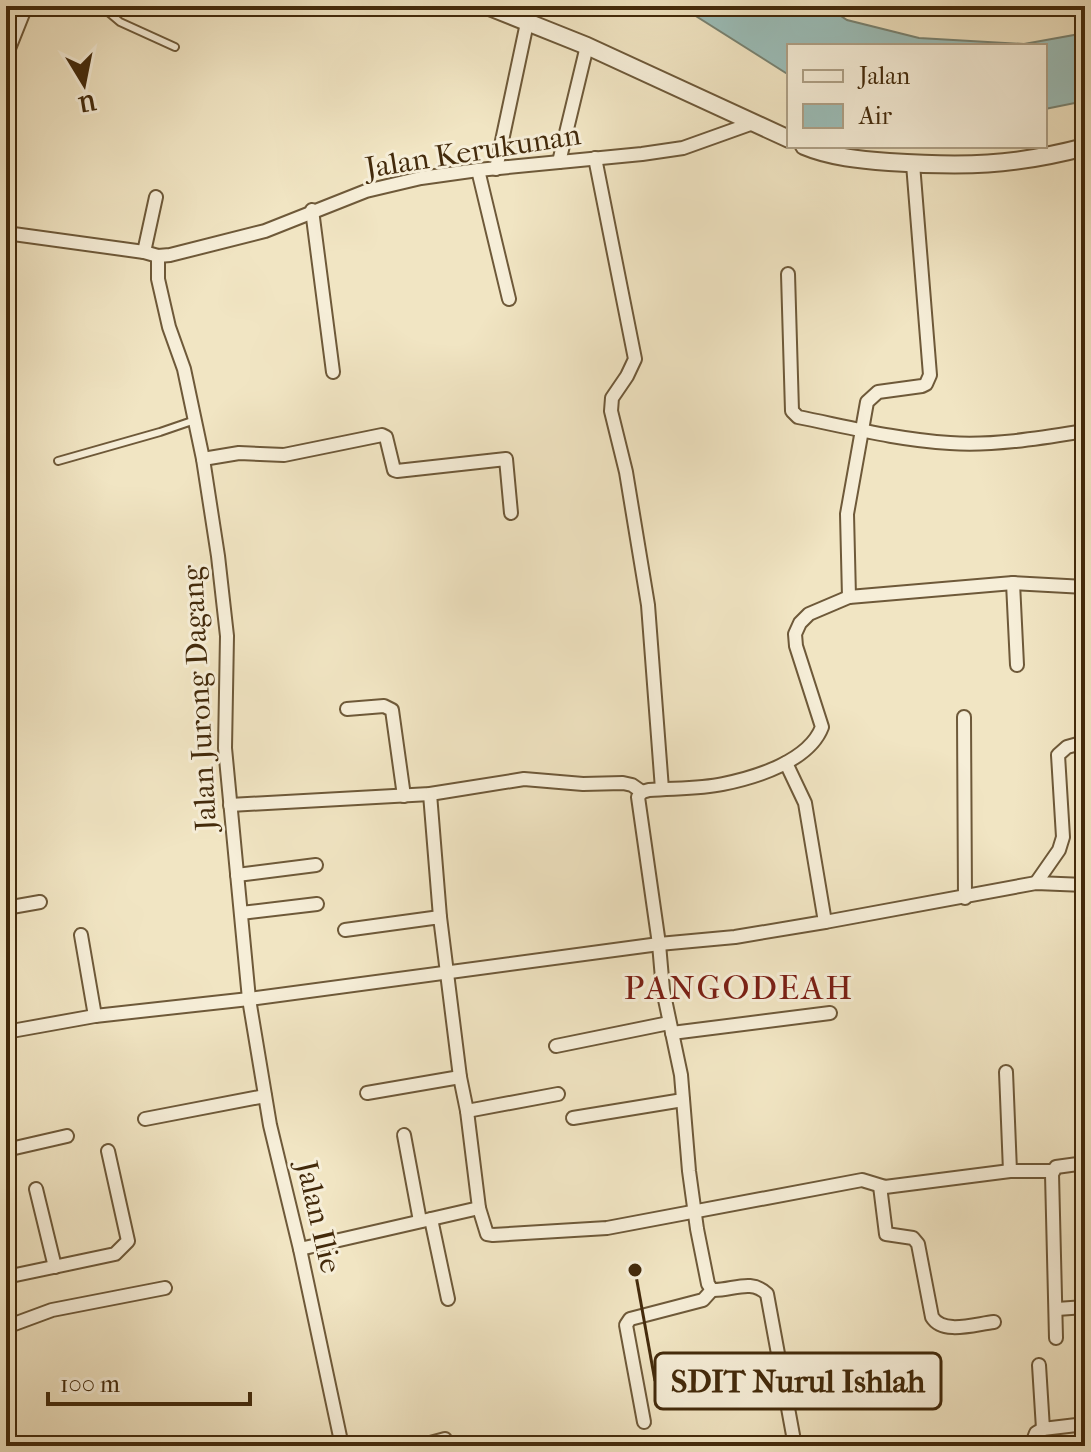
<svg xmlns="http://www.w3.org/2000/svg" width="1091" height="1452" font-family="'IM FELL French Canon',serif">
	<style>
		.water { fill: #9bbeb9; stroke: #788373; stroke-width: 2 }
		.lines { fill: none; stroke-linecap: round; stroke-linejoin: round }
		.service-casing { stroke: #6e5939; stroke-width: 10 }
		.minor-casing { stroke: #6e5939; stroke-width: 16 }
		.tertiary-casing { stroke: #6e5939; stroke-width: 20 }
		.service { stroke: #f6eed8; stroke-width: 6 }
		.minor { stroke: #f6eed8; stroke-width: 12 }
		.tertiary { stroke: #f6eed8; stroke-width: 16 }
		.labels { text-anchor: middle; stroke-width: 6; stroke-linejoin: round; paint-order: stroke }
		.street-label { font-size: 30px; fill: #432a0b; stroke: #f6eed8 }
		.quarter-label { font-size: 34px; letter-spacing: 2px; fill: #7a1f14; stroke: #f6eed8 }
		.leader { fill: none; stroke: #432a0b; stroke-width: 3 }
		.callout-dot { fill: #432a0b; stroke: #f6eed8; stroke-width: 3 }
		.callout { fill: #f6eed8; stroke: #432a0b; stroke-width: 3 }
		.callout-label { font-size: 32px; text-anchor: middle; font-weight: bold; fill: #432a0b }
	</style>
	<rect width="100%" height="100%" fill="#f1e5c3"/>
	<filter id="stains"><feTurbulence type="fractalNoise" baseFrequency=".0025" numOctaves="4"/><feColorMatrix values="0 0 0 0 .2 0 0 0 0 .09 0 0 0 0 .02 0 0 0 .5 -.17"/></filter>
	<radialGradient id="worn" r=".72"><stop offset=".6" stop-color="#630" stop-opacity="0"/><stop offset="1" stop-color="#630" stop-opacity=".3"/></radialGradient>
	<polygon class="water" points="680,6 826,6 847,20 919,38 1024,44 1085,33 1085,101 1045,109 1045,46 789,46 789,75"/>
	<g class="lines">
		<defs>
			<g id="service">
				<polyline points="101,6 120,22 175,47"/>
				<polyline points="58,461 160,432 195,420"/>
			</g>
			<g id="minor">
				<polyline points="6,56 26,6"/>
				<polyline points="595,158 635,359 627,376 612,398 611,411 626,472 648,605 662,789"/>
				<polyline points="559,162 587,46"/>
				<polyline points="496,169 527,23"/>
				<polyline points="478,170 509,299"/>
				<polyline points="312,210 333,372"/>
				<polyline points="6,233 144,252 158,256 170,255 265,231 366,191 421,178 478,170 642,154 683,148 753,123"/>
				<polyline points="144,252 156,197"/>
				<polyline points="158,256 158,279 169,327 184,369 203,459 218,556 227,636 225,748 249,999 270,1125 300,1249 342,1446"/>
				<path d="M788,274L792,411L798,417C848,427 898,440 950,443C994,446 1041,438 1085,431"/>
				<polyline points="203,459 239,453 284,455 382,435 386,437 394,470 397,471 506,459 511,513"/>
				<polyline points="1013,583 1017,665"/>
				<polyline points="849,597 847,514 867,402 878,392 922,386 926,384 930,375 913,164"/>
				<polyline points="6,707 9,717 6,723"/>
				<polyline points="347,709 384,706 392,710 404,796"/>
				<polyline points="964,717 965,898"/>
				<polyline points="430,794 440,917"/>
				<polyline points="230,805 430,794 524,779 583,784 623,783 632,785 642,792"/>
				<polyline points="237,875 316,865"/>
				<polyline points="1036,883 1059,850 1063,837 1058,755 1067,747 1085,742"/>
				<polyline points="6,908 40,902"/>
				<polyline points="241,913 317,904"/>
				<polyline points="825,922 1036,883 1085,885"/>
				<polyline points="345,930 440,917 460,1077 467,1111 558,1094"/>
				<polyline points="81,935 95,1016"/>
				<polyline points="6,1032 95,1016 249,999 659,944 735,937 825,922 805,803 786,763"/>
				<polyline points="672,1033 830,1013"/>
				<polyline points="556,1046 669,1023"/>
				<polyline points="1006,1072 1010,1171"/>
				<polyline points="367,1093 460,1077"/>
				<polyline points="573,1118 683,1100"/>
				<polyline points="145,1119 265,1096"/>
				<polyline points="404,1135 420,1221"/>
				<polyline points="6,1150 67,1136"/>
				<path d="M880,1186L886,1234L913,1238L918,1244L932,1317C943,1335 975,1324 994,1322"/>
				<polyline points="36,1189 55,1267"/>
				<polyline points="479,1208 487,1234 493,1235 607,1228 862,1180 885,1187 1010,1171 1053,1171"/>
				<polyline points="431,1219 448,1299"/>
				<polyline points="300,1249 479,1208 467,1111"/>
				<polyline points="6,1277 115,1254 128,1241 108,1151"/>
				<polyline points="1057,1309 1085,1307"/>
				<polyline points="6,1327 52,1310 165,1288"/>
				<polyline points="1056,1338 1052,1174 1056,1167 1085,1163"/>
				<polyline points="1039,1365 1043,1429 1085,1424"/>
				<polyline points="644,1422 626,1325 630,1319 703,1300 712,1290"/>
				<polyline points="419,1446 445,1439"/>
				<path d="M795,1446L767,1294C751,1278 732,1291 712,1290L708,1284L697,1229L689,1171L681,1075L663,990L659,944L638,797L642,792L649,790C673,788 700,789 723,784C757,777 809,761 822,727L796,646L795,634L800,623L809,614L849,597L1013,583L1085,587"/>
				<polyline points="1031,1446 1036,1433 1043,1429"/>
			</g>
			<g id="tertiary">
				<polyline points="487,6 587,46 789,139"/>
				<path d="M804,146C830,157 861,160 889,162C963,167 1013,166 1085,147"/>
			</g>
		</defs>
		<use href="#service" class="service-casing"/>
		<use href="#minor" class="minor-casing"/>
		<use href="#tertiary" class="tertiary-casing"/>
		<use href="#service" class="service"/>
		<use href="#minor" class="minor"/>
		<use href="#tertiary" class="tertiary"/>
	</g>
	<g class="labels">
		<g class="street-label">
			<text transform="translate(473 151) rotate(-9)" y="10">Jalan Kerukunan</text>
			<text transform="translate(199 698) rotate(-93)" y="10">Jalan Jurong Dagang</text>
			<text transform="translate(319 1217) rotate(77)" y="10">Jalan Ilie</text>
		</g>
		<g class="quarter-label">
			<text x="739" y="999">PANGODEAH</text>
		</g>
	</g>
	<path class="leader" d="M635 1270L655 1381"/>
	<circle class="callout-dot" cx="635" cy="1270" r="8"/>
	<rect class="callout" x="655" y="1353" width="286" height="56" rx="8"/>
	<g class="callout-label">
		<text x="798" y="1392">SDIT Nurul Ishlah</text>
	</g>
	<rect width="1091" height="1452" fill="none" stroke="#f1e5c3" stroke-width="32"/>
	<rect x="8" y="8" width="1075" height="1436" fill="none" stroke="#432a0b" stroke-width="4"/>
	<rect x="16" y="16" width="1059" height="1420" fill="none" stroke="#432a0b" stroke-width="2"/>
	<rect x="787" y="44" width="260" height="104" fill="#f6eed8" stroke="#aea086" stroke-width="2"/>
	<rect x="803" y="70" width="40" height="12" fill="#f6eed8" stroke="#aea086" stroke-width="2"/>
	<text x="859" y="84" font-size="24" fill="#432a0b">Jalan</text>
	<rect x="803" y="104" width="40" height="24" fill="#9bbeb9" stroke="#aea086" stroke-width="2"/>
	<text x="859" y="124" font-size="24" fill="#432a0b">Air</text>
	<g transform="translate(84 84) rotate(170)" stroke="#f6eed8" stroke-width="6" paint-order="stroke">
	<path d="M0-6L14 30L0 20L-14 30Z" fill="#432a0b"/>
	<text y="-12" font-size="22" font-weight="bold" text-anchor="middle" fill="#432a0b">U</text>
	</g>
	<path d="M48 1392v12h202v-12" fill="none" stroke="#432a0b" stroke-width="4"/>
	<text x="60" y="1392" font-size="24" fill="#432a0b" stroke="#f6eed8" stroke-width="6" paint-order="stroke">100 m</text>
	<rect width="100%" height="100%" filter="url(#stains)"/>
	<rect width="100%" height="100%" fill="url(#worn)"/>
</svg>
